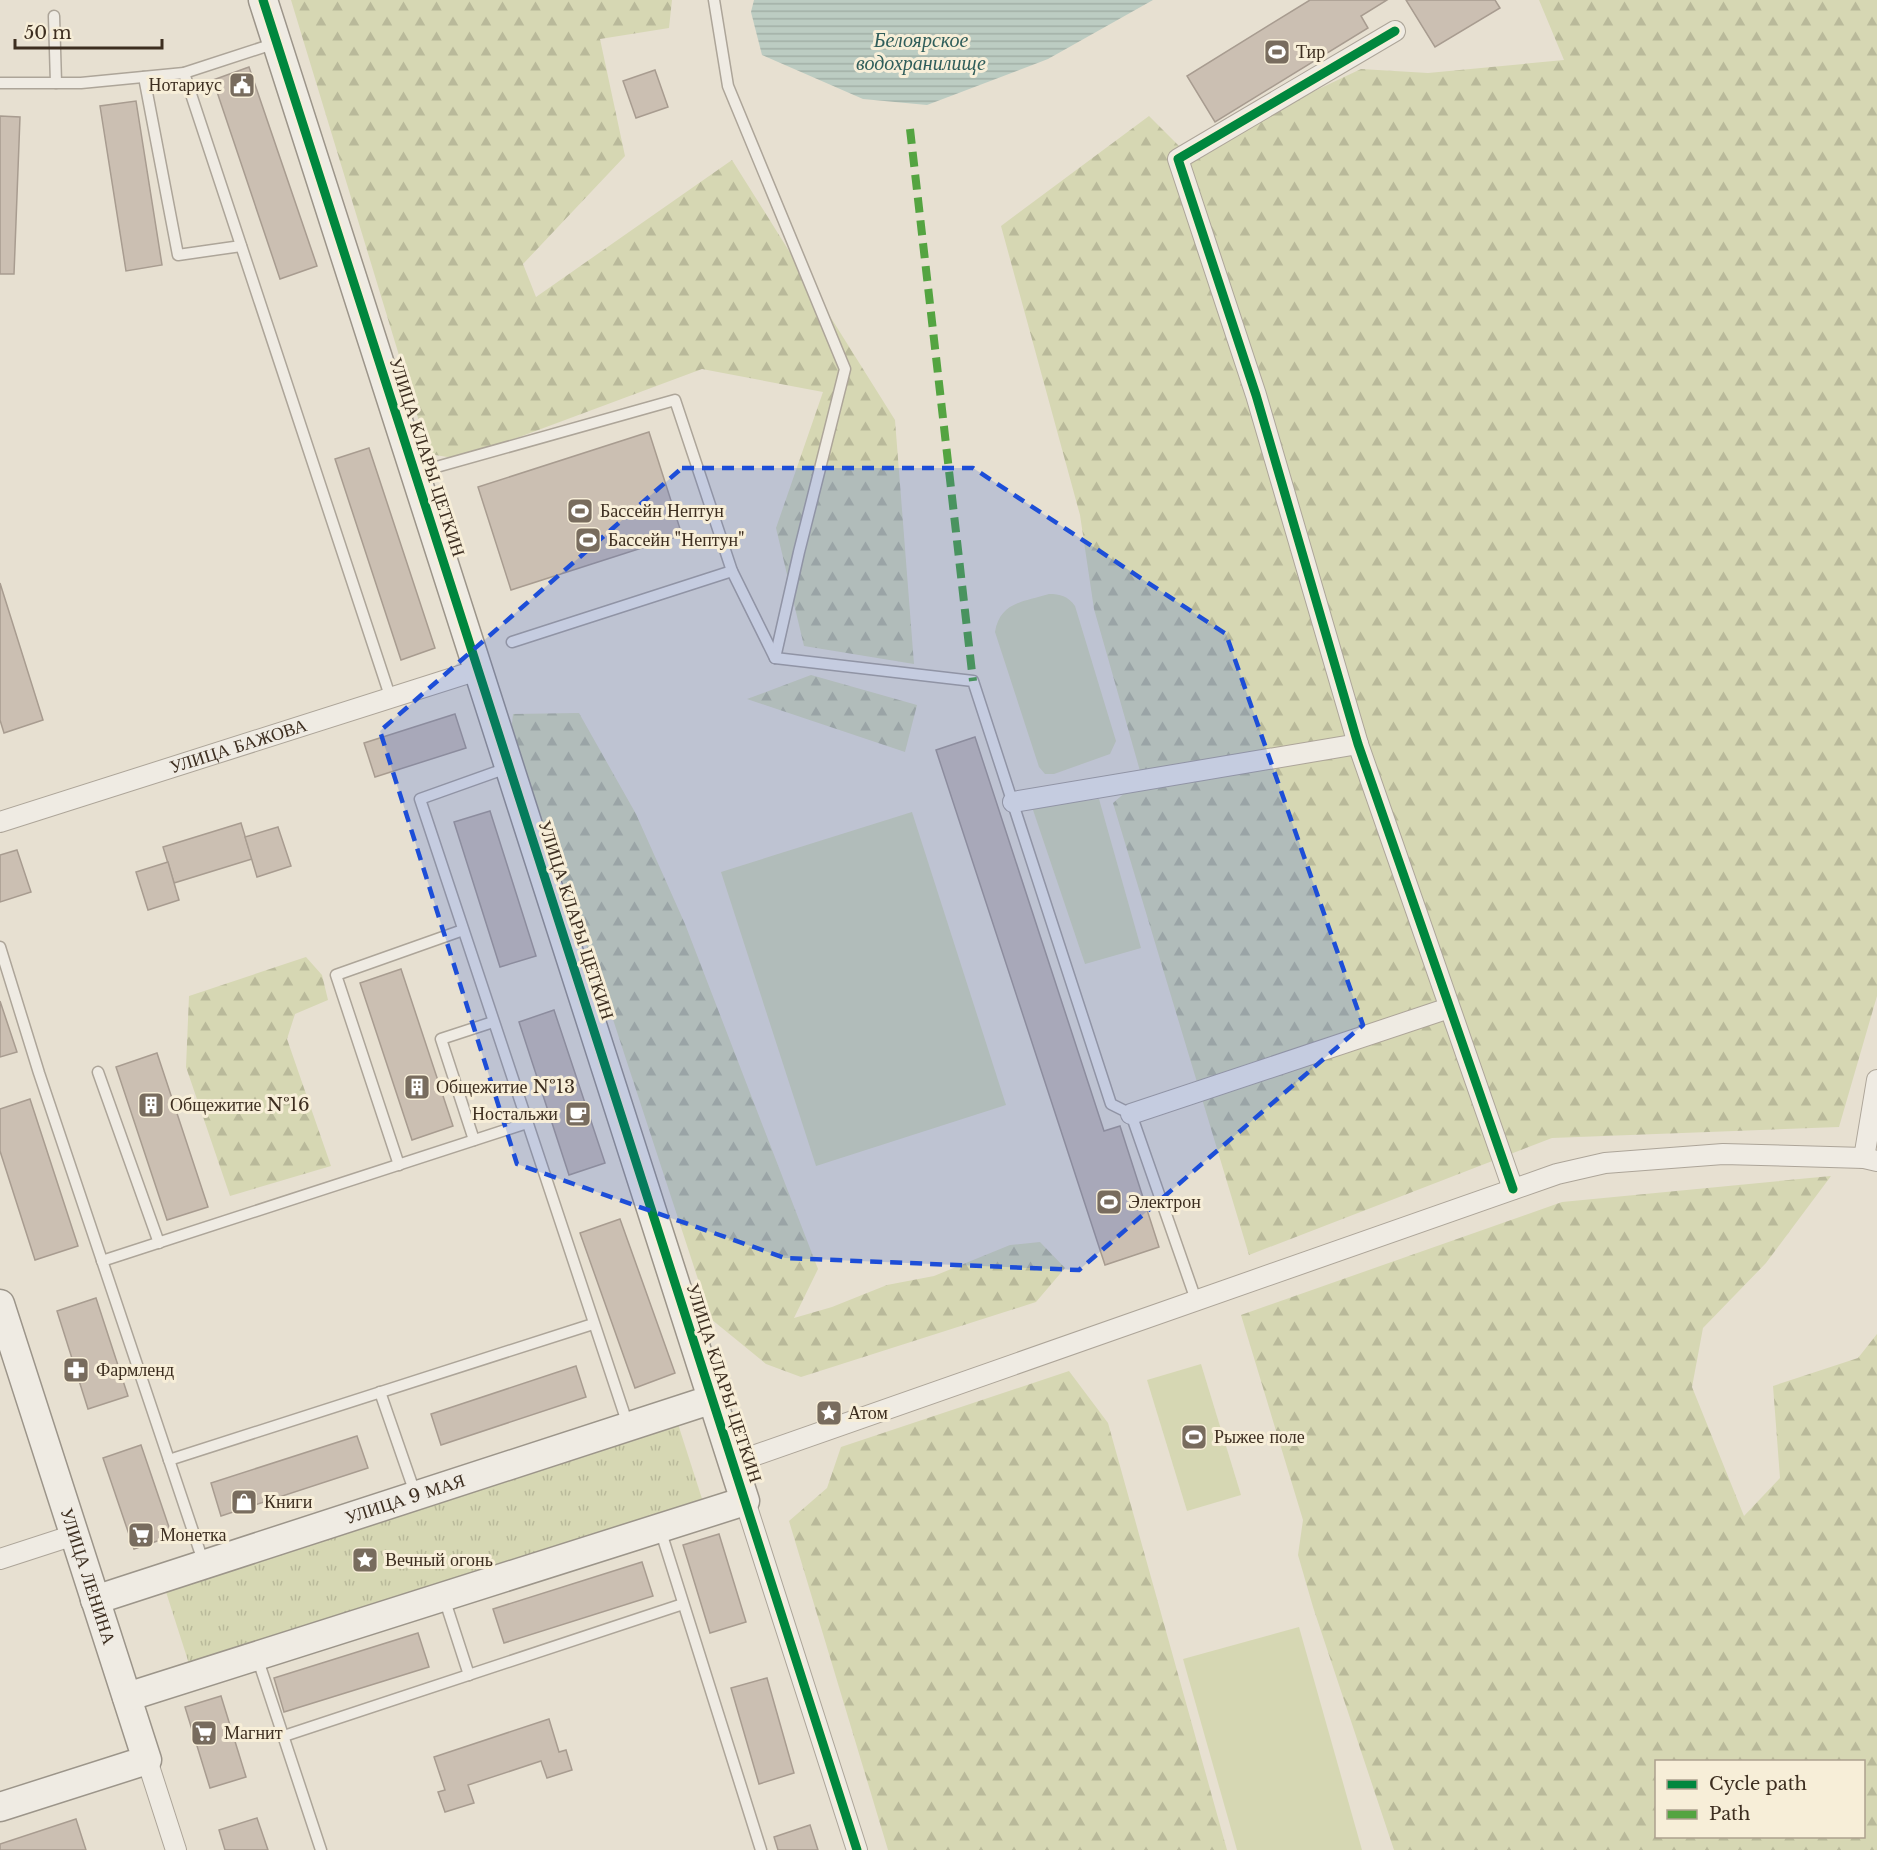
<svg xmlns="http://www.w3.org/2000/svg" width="1877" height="1850" font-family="'Libre Baskerville',serif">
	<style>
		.grass { fill: url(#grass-tufts) }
		.forest { fill: url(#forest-firs); fill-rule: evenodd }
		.pitch { fill: #d6d7b3 }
		.water { fill: url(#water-rules) }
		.building { fill: #cbbfb2; stroke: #a89c90; stroke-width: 1.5 }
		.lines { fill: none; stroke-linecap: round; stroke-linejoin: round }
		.lane-casing { stroke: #ada599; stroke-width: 13 }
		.street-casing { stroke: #ada599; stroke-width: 22 }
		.secondary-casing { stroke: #9c958a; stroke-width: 31 }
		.lane { stroke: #efebe3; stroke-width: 10 }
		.street { stroke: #efebe3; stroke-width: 20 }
		.secondary { stroke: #efebe3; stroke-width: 28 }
		.quiet { stroke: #54a441; stroke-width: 8; stroke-dasharray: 15 8; stroke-linecap: butt }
		.cycleway-casing { stroke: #f7eed8; stroke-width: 13 }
		.cycleway { stroke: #00873e; stroke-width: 9 }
		.marked { fill: #1d4ed8; fill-opacity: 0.2; stroke: #1d4ed8; stroke-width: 4.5; stroke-dasharray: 12 8; stroke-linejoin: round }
		.labels { text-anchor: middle; stroke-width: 6; stroke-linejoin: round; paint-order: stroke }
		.poi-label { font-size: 18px; fill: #3d2e20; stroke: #f7eed8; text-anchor: start }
		.street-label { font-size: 18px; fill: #3d2e20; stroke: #f7eed8 }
		.water-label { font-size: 20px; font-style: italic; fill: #2f5d5a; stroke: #f7eed8 }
	</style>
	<defs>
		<pattern id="grass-tufts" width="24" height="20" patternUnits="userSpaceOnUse" patternTransform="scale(1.5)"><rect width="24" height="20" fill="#d6d7b3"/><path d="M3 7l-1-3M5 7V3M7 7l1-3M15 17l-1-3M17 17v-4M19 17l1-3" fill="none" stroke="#b9b99a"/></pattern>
		<pattern id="forest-firs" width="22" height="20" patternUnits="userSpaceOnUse" patternTransform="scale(1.5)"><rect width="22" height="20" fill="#d6d7b3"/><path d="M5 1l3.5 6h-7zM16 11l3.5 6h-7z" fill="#b9b99a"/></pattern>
		<pattern id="water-rules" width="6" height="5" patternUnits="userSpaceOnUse" patternTransform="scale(1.5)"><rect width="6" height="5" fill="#bcccc2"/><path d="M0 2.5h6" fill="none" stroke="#a2b0a6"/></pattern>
	</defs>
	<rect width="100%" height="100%" fill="#e7e0d1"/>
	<polygon class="grass" points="678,1424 704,1505 191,1670 166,1592"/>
	<g class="forest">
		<polygon points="291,0 672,0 669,28 600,39 625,156 523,264 536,297 732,160 895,420 914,664 804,646 776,528 823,392 702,369 460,459 429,454"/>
		<polygon points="1539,0 1877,0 1877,996 1839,1127 1552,1138 1249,1255 1113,803 1142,778 1094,609 1080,515 1001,226 1149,116 1185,152 1361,69 1428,73 1564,60"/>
		<polygon points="811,675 917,705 905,752 747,699"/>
		<polygon points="579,713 636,814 685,924 818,1269 794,1318 832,1307 887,1285 934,1276 1010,1245 1040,1242 1065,1268 1036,1302 801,1377 766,1364 711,1319 606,998 510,743 513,714"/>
		<polygon points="306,957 322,975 328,1000 295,1014 287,1039 331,1166 230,1196 186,1067 189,996"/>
		<path d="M1831,1176L1766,1263L1703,1328L1692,1387L1744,1516L1780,1478L1773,1386L1858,1358L1877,1334V1850H1394L1313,1607L1298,1555L1303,1520L1241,1315L1562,1202ZM1656,1762H1864V1836H1656Z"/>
		<polygon points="1069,1371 1108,1423 1227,1850 888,1850 789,1521 827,1488 841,1447"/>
	</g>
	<g class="pitch">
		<path d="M1049,594C1060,594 1068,596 1075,606L1116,741L1110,754L1054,774H1045L1039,767L995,632C1000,602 1023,602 1049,594Z"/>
		<polygon points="1099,799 1141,948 1085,964 1032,807"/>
		<polygon points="912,812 1006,1105 816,1166 721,872"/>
		<polygon points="1201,1364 1241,1495 1187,1511 1147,1380"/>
		<polygon points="1299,1627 1362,1850 1237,1850 1183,1659"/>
	</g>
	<polygon class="water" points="754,0 1153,0 1048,59 927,105 863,99 762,55 751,12"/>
	<g class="building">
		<polygon points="1310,0 1387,0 1361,16 1368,28 1215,122 1187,76"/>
		<polygon points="1406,0 1495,0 1500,8 1435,47"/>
		<polygon points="249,67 317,266 280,279 213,80"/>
		<polygon points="655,70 668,107 636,118 623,81"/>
		<polygon points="136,101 162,265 126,271 100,106"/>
		<polygon points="0,116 20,117 14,274 0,274"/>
		<polygon points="649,432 682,535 511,590 478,487"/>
		<polygon points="369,448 435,648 401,660 335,459"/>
		<polygon points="0,583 43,720 4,733 0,720"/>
		<polygon points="455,714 466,748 375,777 364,743"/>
		<polygon points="975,737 1104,1131 1120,1126 1159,1247 1105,1265 936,750"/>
		<polygon points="490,811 536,956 500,967 454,822"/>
		<polygon points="241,823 252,859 174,883 163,847"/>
		<polygon points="278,827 291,866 257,877 245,837"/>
		<polygon points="17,850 31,892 0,902 0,855"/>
		<polygon points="168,862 179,900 148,910 136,872"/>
		<polygon points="401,969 453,1126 412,1140 360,983"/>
		<polygon points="0,1001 17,1052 0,1057"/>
		<polygon points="554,1010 605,1163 569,1175 519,1022"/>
		<polygon points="157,1053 208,1207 167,1220 116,1067"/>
		<polygon points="30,1099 78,1246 35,1260 0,1151 0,1109"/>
		<polygon points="620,1219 675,1373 635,1388 580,1233"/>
		<polygon points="96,1298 128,1396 88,1409 57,1311"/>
		<polygon points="576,1366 586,1397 441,1445 431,1414"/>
		<polygon points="357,1436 368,1468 221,1516 211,1483"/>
		<polygon points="141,1445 172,1536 134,1549 103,1458"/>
		<polygon points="719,1534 746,1622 710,1633 683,1545"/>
		<polygon points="642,1562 653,1596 504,1643 493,1609"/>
		<polygon points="418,1633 429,1667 284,1712 274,1678"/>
		<polygon points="767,1678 794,1773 759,1784 731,1688"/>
		<polygon points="221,1696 246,1777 210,1788 185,1707"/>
		<polygon points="549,1719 559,1752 566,1750 572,1770 547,1778 541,1761 468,1785 474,1803 445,1812 438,1792 445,1790 434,1757"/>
		<polygon points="257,1818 268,1850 225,1850 219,1830"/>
		<polygon points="76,1819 86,1850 0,1850 0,1844"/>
		<polygon points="810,1825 818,1850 778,1850 774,1837"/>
	</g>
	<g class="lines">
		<defs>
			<g id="lane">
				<polyline points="714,0 728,86 845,369 799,552 775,658"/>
				<polyline points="54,16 56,83"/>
				<polyline points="184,73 391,699"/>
				<polyline points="144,77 178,255 241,246"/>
				<polyline points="0,83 81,83 184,73 276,43"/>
				<polyline points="415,473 675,400 732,571 775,658 973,681 1111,1104 1131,1114 1196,1300"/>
				<polyline points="512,642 732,571"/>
				<polyline points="507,768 420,799 628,1425"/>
				<polyline points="0,947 39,1073 204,1564"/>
				<polyline points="98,1072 159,1243"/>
				<polyline points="474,1140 441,1039 493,1022"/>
				<polyline points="399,1165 336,975 463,930"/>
				<polyline points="102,1261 527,1123"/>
				<polyline points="380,1392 415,1493"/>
				<polyline points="169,1460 593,1324"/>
				<polyline points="660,1529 761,1850"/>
				<polyline points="444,1598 469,1675"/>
				<polyline points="257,1657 321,1850"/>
				<polyline points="284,1736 683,1604"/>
			</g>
			<g id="street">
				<polyline points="1395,31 1178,159 1256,395 1358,744 1513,1189"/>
				<polyline points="1013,802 1358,744"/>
				<path id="s1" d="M0,822L478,670"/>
				<polyline points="1131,1114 1449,1008"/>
				<polyline points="1864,1158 1877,1080"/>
				<polyline points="733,1463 1557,1174 1605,1163 1723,1154 1864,1158 1877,1161"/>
				<polyline points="745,1501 857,1850"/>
				<polyline points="0,1559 74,1535"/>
				<polyline points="147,1760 176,1850"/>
			</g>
			<g id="secondary">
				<path id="s2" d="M0,1304L147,1760L0,1807"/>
				<path id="s3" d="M95,1600L713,1399"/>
				<polyline points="127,1697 745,1501 263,0"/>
			</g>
		</defs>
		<use href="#lane" class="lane-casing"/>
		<use href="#street" class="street-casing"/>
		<use href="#secondary" class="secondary-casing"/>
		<use href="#lane" class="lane"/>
		<use href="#street" class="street"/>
		<use href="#secondary" class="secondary"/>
		<polyline class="quiet" points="910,129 973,681"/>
		<defs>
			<g id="cycleway">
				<polyline points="263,0 857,1850"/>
				<polyline points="1395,31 1178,159 1256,395 1358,744 1513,1189"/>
			</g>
		</defs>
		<use href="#cycleway" class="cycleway-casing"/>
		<use href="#cycleway" class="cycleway"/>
	</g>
	<path class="marked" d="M682,468H973L1226,634L1363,1025L1079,1270L785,1258L517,1164L380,731Z"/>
	<defs>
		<symbol id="stadium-square" viewBox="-11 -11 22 22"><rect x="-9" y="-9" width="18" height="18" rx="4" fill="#786c5e" stroke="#f7eed8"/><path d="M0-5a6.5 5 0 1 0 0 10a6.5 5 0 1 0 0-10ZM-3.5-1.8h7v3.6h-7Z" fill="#fff"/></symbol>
		<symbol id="civic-square" viewBox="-11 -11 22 22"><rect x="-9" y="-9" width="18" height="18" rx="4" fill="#786c5e" stroke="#f7eed8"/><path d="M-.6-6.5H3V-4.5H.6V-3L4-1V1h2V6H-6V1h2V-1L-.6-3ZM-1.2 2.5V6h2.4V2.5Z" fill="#fff"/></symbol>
		<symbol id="building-square" viewBox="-11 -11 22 22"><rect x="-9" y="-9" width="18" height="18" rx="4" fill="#786c5e" stroke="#f7eed8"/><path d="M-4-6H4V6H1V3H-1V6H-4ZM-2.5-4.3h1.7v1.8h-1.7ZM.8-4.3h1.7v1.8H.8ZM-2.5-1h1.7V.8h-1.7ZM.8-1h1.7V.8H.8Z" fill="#fff"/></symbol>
		<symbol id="cafe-square" viewBox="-11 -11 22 22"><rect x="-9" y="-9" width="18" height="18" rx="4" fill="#786c5e" stroke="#f7eed8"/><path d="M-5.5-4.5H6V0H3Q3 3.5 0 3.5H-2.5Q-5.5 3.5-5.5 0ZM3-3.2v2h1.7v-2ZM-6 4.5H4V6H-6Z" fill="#fff"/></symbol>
		<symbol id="pharmacy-square" viewBox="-11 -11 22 22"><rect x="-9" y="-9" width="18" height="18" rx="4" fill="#786c5e" stroke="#f7eed8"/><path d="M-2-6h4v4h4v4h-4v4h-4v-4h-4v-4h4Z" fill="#fff"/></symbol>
		<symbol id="sight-square" viewBox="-11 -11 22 22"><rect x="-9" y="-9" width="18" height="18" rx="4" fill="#786c5e" stroke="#f7eed8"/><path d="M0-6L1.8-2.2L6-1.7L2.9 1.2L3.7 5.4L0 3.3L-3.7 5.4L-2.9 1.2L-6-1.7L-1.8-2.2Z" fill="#fff"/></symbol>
		<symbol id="shop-square" viewBox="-11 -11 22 22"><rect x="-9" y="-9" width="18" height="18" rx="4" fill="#786c5e" stroke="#f7eed8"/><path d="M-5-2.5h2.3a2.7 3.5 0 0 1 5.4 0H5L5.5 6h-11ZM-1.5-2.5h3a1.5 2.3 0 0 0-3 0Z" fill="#fff"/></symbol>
		<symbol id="supermarket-square" viewBox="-11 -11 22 22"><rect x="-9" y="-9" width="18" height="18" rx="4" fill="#786c5e" stroke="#f7eed8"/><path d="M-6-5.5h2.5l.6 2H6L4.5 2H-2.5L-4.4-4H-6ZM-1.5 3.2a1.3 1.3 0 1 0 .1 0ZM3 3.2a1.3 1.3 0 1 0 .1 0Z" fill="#fff"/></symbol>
	</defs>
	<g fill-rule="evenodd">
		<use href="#stadium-square" x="1262" y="37" width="30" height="30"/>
		<use href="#civic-square" x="227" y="70" width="30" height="30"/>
		<use href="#stadium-square" x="565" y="496" width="30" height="30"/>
		<use href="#stadium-square" x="573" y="525" width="30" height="30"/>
		<use href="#building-square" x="402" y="1072" width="30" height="30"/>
		<use href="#building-square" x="136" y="1090" width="30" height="30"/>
		<use href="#cafe-square" x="563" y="1099" width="30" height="30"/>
		<use href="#stadium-square" x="1094" y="1187" width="30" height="30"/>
		<use href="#pharmacy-square" x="61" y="1355" width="30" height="30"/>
		<use href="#sight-square" x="814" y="1398" width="30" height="30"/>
		<use href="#stadium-square" x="1179" y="1422" width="30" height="30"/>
		<use href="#shop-square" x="229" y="1487" width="30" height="30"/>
		<use href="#supermarket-square" x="126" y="1520" width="30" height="30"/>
		<use href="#sight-square" x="350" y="1545" width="30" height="30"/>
		<use href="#supermarket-square" x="189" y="1718" width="30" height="30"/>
	</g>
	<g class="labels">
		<g class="poi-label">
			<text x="1296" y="58">Тир</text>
			<text x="222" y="91" text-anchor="end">Нотариус</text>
			<text x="600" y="517">Бассейн Нептун</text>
			<text x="608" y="546">Бассейн "Нептун"</text>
			<text x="436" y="1093">Общежитие №13</text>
			<text x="170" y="1111">Общежитие №16</text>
			<text x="558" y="1120" text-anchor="end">Ностальжи</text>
			<text x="1128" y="1208">Электрон</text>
			<text x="96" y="1376">Фармленд</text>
			<text x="848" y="1419">Атом</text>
			<text x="1214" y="1443">Рыжее поле</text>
			<text x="264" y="1508">Книги</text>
			<text x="160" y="1541">Монетка</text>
			<text x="385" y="1566">Вечный огонь</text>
			<text x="224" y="1739">Магнит</text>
		</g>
		<g class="street-label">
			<text transform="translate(427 457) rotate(72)" y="6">УЛИЦА КЛАРЫ ЦЕТКИН</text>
			<text dy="6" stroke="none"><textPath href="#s1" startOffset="250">УЛИЦА БАЖОВА</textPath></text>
			<text transform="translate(576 920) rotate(72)" y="6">УЛИЦА КЛАРЫ ЦЕТКИН</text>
			<text transform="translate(724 1383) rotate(72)" y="6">УЛИЦА КЛАРЫ ЦЕТКИН</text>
			<text dy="6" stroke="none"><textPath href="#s3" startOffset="326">УЛИЦА 9 МАЯ</textPath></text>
			<text dy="6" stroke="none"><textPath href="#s2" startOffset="286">УЛИЦА ЛЕНИНА</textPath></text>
		</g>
		<g class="water-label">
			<text x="921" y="47">Белоярское<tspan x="921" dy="23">водохранилище</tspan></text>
		</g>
	</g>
	<rect x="1655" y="1760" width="210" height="78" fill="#f7eed8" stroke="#ada18e" stroke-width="1.5"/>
	<rect x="1667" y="1780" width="30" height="9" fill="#00873e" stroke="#ada18e" stroke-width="1.5"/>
	<text x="1709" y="1790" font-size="18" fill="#3d2e20">Cycle path</text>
	<rect x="1667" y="1810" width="30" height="9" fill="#54a441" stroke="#ada18e" stroke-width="1.5"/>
	<text x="1709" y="1820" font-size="18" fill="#3d2e20">Path</text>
	<path d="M15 39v9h147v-9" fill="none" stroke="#3d2e20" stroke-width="3"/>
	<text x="24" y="39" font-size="18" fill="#3d2e20" stroke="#f7eed8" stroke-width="4.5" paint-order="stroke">50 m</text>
</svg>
